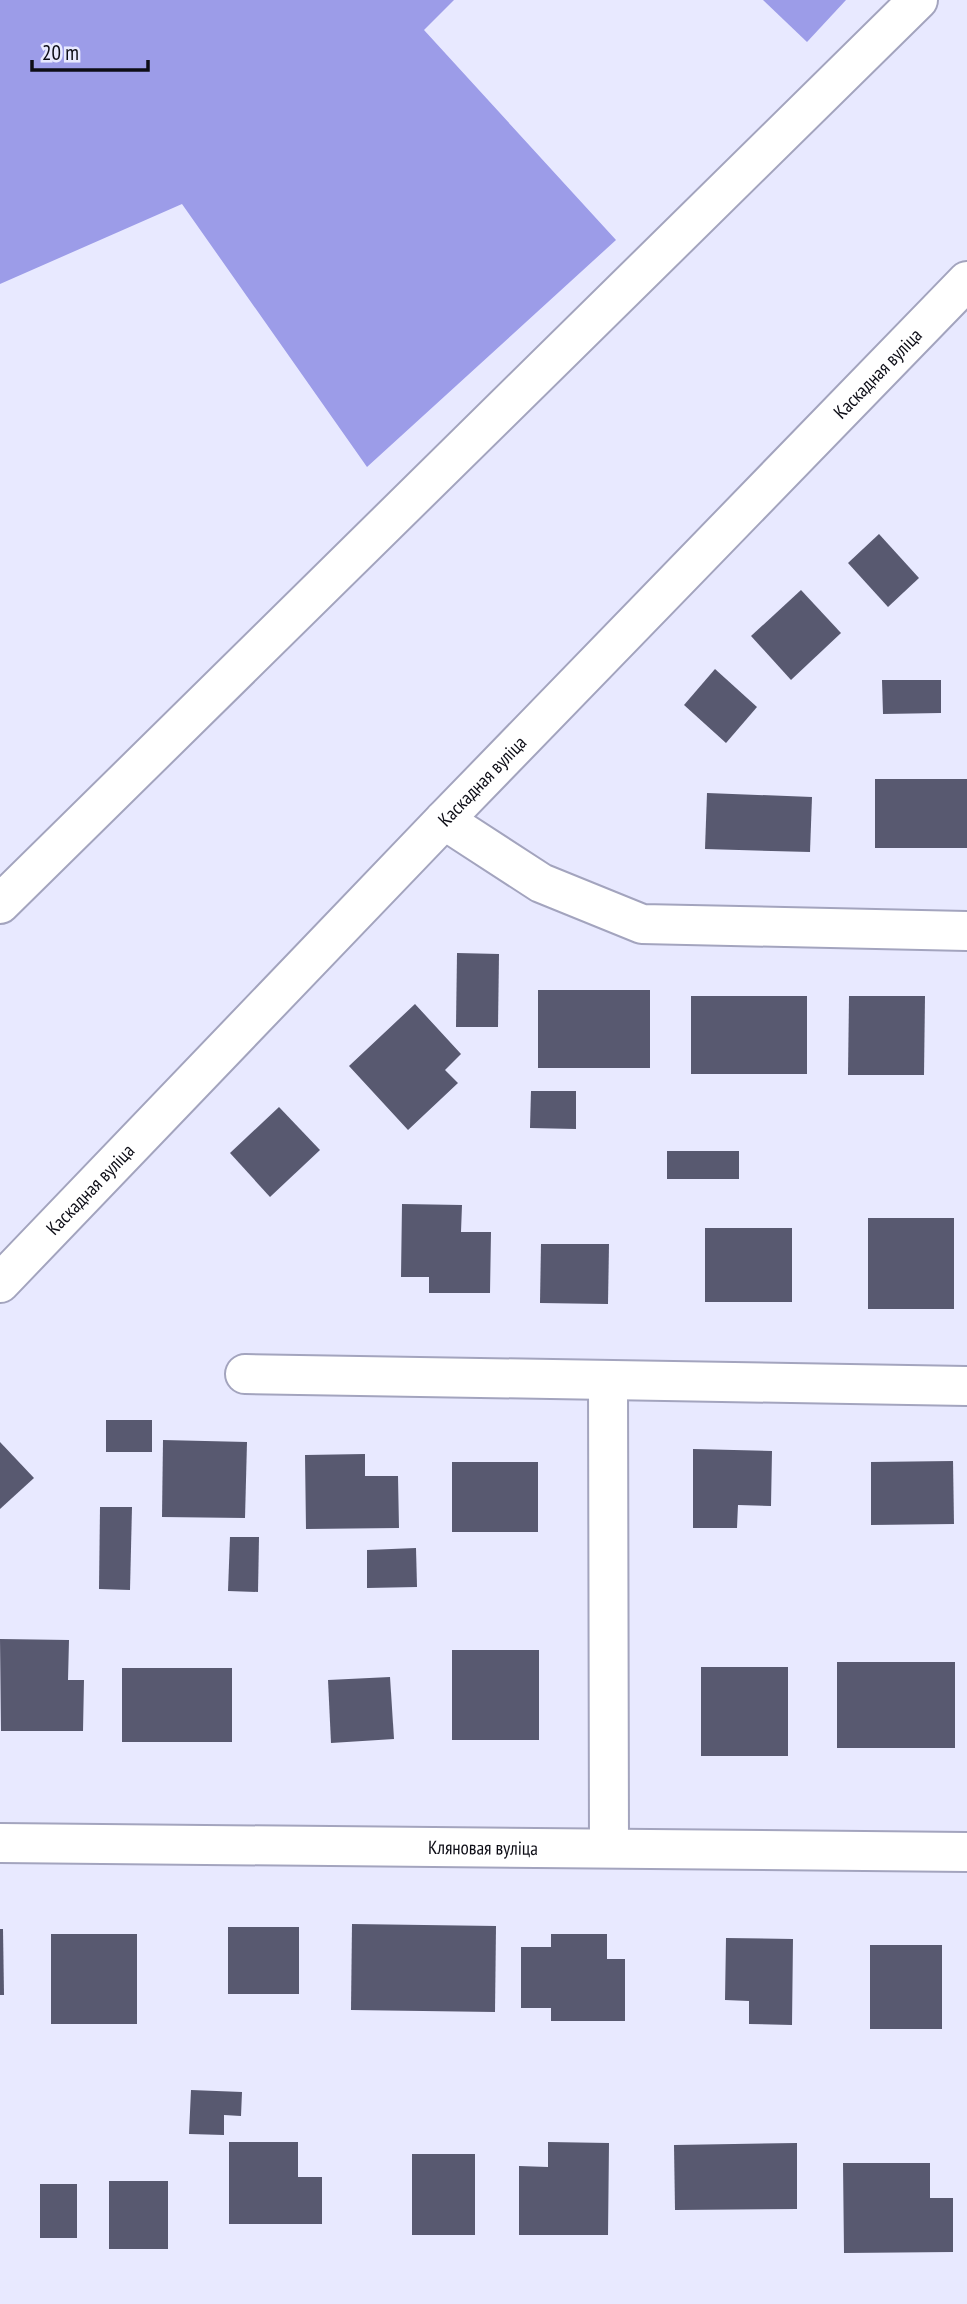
<svg xmlns="http://www.w3.org/2000/svg" width="967" height="2304" font-family="'PT Sans Narrow',sans-serif">
	<style>
		.forest { fill: #9c9ce8 }
		.building { fill: #585970 }
		.lines { fill: none; stroke-linecap: round; stroke-linejoin: round }
		.minor-casing { stroke: #a3a4be; stroke-width: 42 }
		.minor { stroke: #fff; stroke-width: 38 }
		.labels { text-anchor: middle; stroke-width: 7; stroke-linejoin: round; paint-order: stroke }
		.street-label { font-size: 19px; fill: #0d0d16; stroke: #e8e9ff }
	</style>
	<rect width="100%" height="100%" fill="#e8e9ff"/>
	<g class="forest">
		<polygon points="0,0 454,0 424,30 616,240 367,467 182,204 0,284"/>
		<polygon points="763,0 846,0 807,42"/>
	</g>
	<g class="building">
		<polygon points="879,534 919,578 888,607 848,563"/>
		<polygon points="801,590 841,633 791,680 751,636"/>
		<polygon points="715,669 757,707 726,743 684,705"/>
		<polygon points="882,680 941,680 941,713 883,714"/>
		<rect x="875" y="779" width="92" height="69"/>
		<polygon points="707,793 812,797 810,852 705,849"/>
		<polygon points="457,953 499,954 498,1027 456,1027"/>
		<rect x="538" y="990" width="112" height="78"/>
		<rect x="691" y="996" width="116" height="78"/>
		<polygon points="849,996 925,996 924,1075 848,1075"/>
		<polygon points="415,1004 461,1054 445,1070 458,1083 408,1130 349,1066"/>
		<polygon points="531,1091 576,1091 576,1129 530,1128"/>
		<polygon points="279,1107 320,1150 270,1197 230,1153"/>
		<rect x="667" y="1151" width="72" height="28"/>
		<polygon points="402,1204 462,1205 461,1232 491,1232 490,1293 429,1293 429,1277 401,1277"/>
		<rect x="868" y="1218" width="86" height="91"/>
		<rect x="705" y="1228" width="87" height="74"/>
		<polygon points="541,1244 609,1244 608,1304 540,1303"/>
		<rect x="106" y="1420" width="46" height="32"/>
		<polygon points="163,1440 247,1442 245,1518 162,1517"/>
		<polygon points="0,1442 34,1478 0,1509"/>
		<polygon points="693,1449 772,1451 771,1506 738,1505 737,1528 693,1528"/>
		<polygon points="365,1454 365,1476 398,1476 399,1528 306,1529 305,1455"/>
		<polygon points="953,1461 954,1524 871,1525 871,1462"/>
		<rect x="452" y="1462" width="86" height="70"/>
		<polygon points="100,1507 132,1507 130,1590 99,1589"/>
		<polygon points="230,1537 259,1537 258,1592 228,1591"/>
		<polygon points="416,1548 417,1587 367,1588 367,1550"/>
		<polygon points="0,1639 69,1640 68,1680 84,1680 83,1731 1,1731"/>
		<rect x="452" y="1650" width="87" height="90"/>
		<rect x="837" y="1662" width="118" height="86"/>
		<rect x="701" y="1667" width="87" height="89"/>
		<rect x="122" y="1668" width="110" height="74"/>
		<polygon points="390,1677 394,1739 331,1743 328,1680"/>
		<polygon points="352,1924 496,1926 495,2012 351,2010"/>
		<rect x="228" y="1927" width="71" height="67"/>
		<polygon points="0,1929 3,1929 4,1995 0,1995"/>
		<rect x="51" y="1934" width="86" height="90"/>
		<polygon points="551,1934 607,1934 607,1959 625,1959 625,2021 551,2021 551,2008 521,2008 521,1947 551,1947"/>
		<polygon points="726,1938 793,1939 792,2025 749,2024 749,2001 725,2000"/>
		<rect x="870" y="1945" width="72" height="84"/>
		<polygon points="191,2090 242,2092 241,2116 224,2115 224,2135 189,2134"/>
		<polygon points="229,2142 298,2142 298,2177 322,2177 322,2224 229,2224"/>
		<polygon points="548,2142 609,2143 608,2235 519,2235 519,2166 548,2167"/>
		<polygon points="797,2143 797,2209 675,2210 674,2145"/>
		<rect x="412" y="2154" width="63" height="81"/>
		<polygon points="843,2163 930,2163 930,2198 953,2198 953,2252 844,2253"/>
		<rect x="109" y="2181" width="59" height="68"/>
		<rect x="40" y="2184" width="37" height="54"/>
	</g>
	<g class="lines">
		<defs>
			<g id="minor">
				<polyline points="444,820 541,883 642,924 967,931"/>
				<polyline points="0,904 918,0"/>
				<path id="s1" d="M0,1283L444,820L967,281"/>
				<polyline points="245,1374 967,1386"/>
				<polyline points="608,1380 609,1848"/>
				<path id="s2" d="M0,1843L967,1852"/>
			</g>
		</defs>
		<use href="#minor" class="minor-casing"/>
		<use href="#minor" class="minor"/>
	</g>
	<g class="labels">
		<g class="street-label">
			<text dy="7" stroke="none"><textPath href="#s1" startOffset="1264">Каскадная вуліца</textPath></text>
			<text dy="7" stroke="none"><textPath href="#s1" startOffset="696">Каскадная вуліца</textPath></text>
			<text dy="7" stroke="none"><textPath href="#s1" startOffset="130">Каскадная вуліца</textPath></text>
			<text dy="7" stroke="none"><textPath href="#s2" startOffset="483">Кляновая вуліца</textPath></text>
		</g>
	</g>
	<path d="M32 60v10h116v-10" fill="none" stroke="#0d0d16" stroke-width="3.5"/>
	<text x="42" y="60" font-size="21" fill="#0d0d16" stroke="#e8e9ff" stroke-width="5" paint-order="stroke">20 m</text>
</svg>
